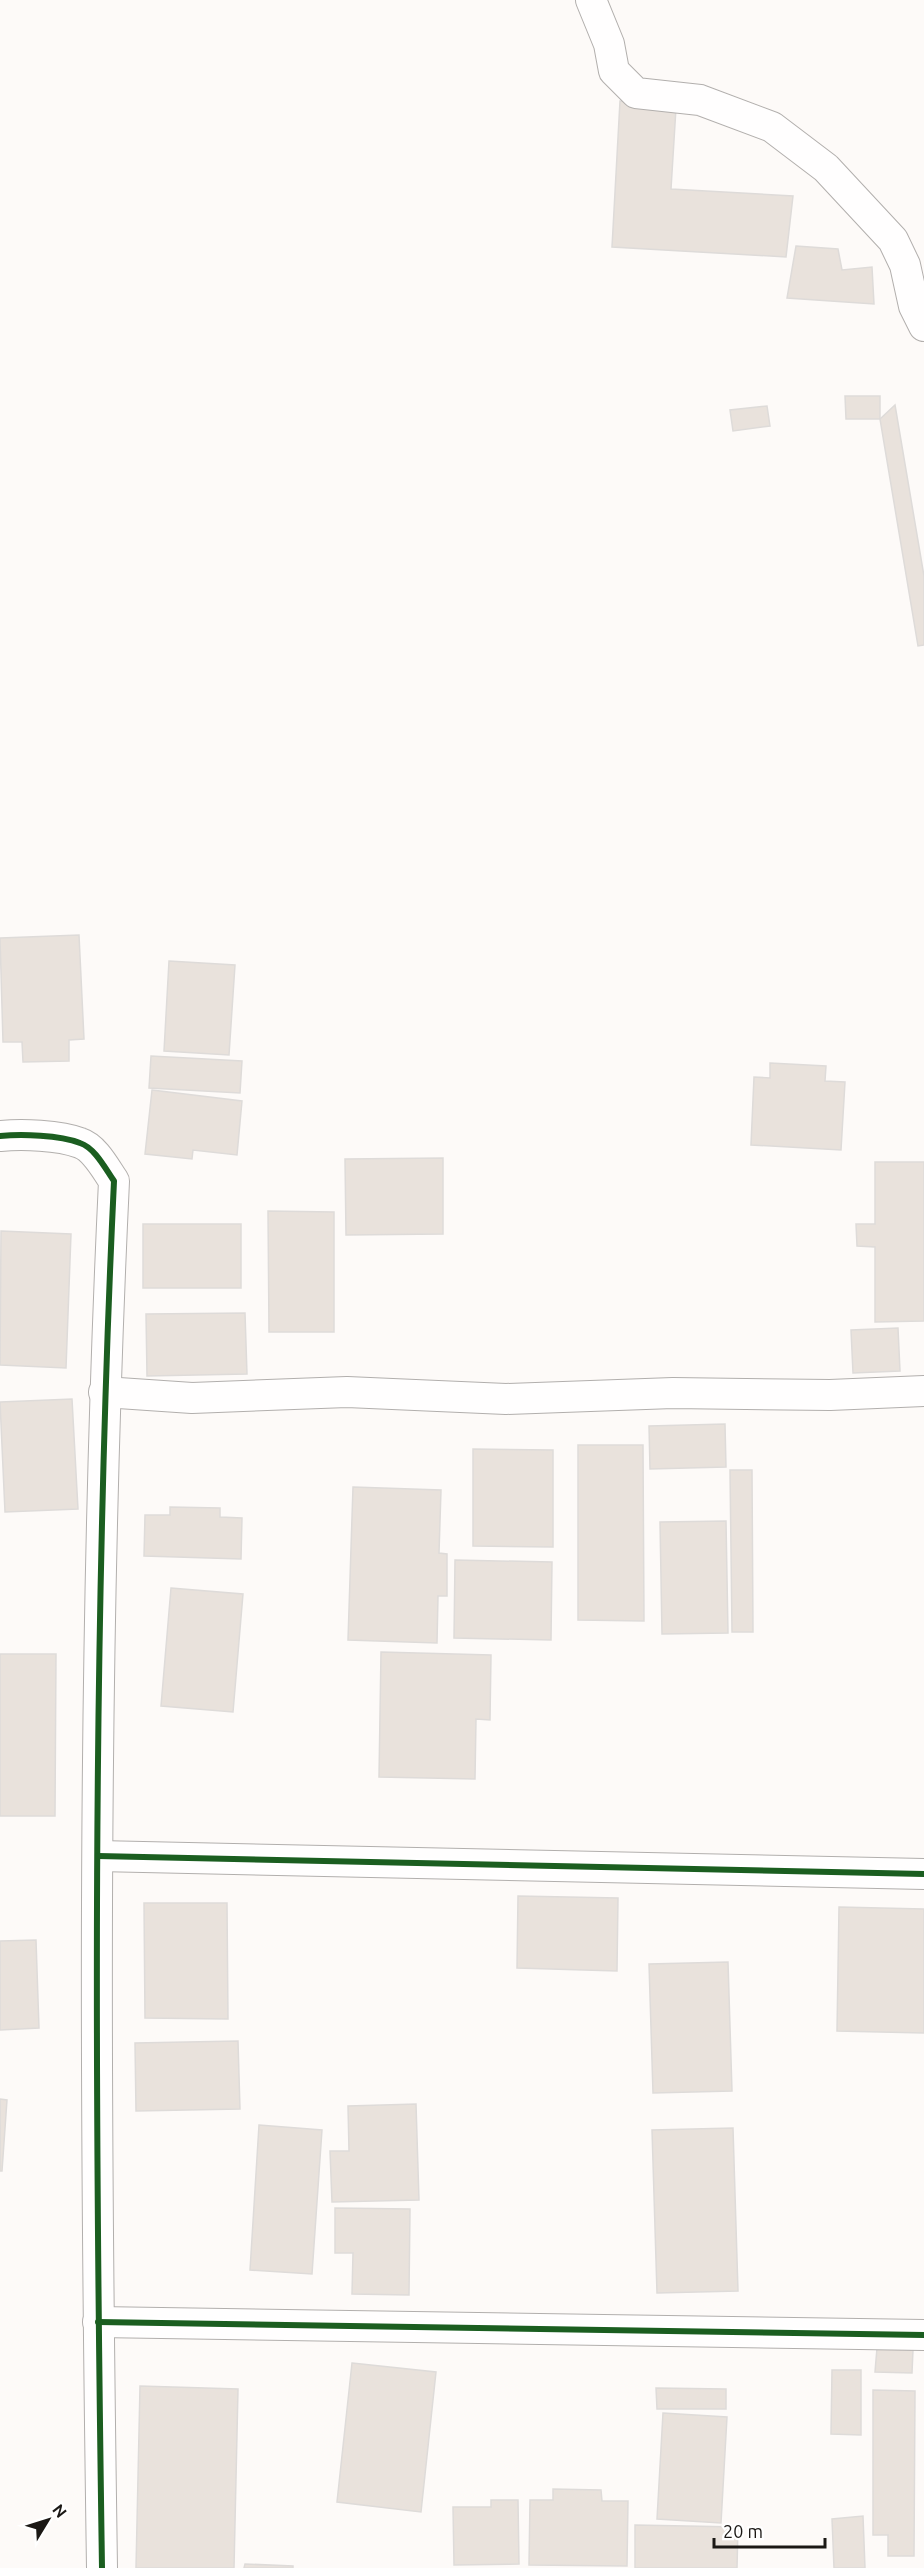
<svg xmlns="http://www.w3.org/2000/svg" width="924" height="2568" font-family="Ubuntu,sans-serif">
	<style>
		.building { fill: #e9e2dc; stroke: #dedbd9; stroke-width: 1.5 }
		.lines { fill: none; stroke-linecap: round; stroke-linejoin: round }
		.minor-casing { stroke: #b2afad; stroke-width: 32 }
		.minor { stroke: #fffefe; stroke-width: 30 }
		.cycleway-casing { stroke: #fff; stroke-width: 10 }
		.cycleway { stroke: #1b5e20; stroke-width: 6 }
	</style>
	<rect width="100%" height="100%" fill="#fdfaf8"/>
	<g class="building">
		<polygon points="620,101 676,108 671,189 793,196 786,257 612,247"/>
		<polygon points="796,246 838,249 842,270 872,267 874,304 787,298"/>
		<polygon points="845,396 880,396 880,419 846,419"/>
		<polygon points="895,405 924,576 924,645 918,646 880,419"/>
		<polygon points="767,406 770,426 733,431 730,410"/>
		<polygon points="79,935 84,1039 69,1040 69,1061 23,1062 22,1042 3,1042 0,938"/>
		<polygon points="169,961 235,965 229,1055 164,1051"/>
		<polygon points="151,1056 242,1061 240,1093 149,1088"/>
		<polygon points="770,1063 826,1066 825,1081 845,1082 841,1150 751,1145 754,1077 770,1078"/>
		<polygon points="152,1090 242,1101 237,1155 193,1150 192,1159 145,1154"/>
		<polygon points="443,1158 443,1234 346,1235 345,1159"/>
		<polygon points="875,1162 924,1162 924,1321 875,1322 875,1247 857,1246 856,1224 875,1224"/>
		<polygon points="268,1211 334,1212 334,1332 269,1332"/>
		<rect x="143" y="1224" width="98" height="64"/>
		<polygon points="1,1231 71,1234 66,1368 0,1365"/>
		<polygon points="245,1313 247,1374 147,1376 146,1314"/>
		<polygon points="898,1328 900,1371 853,1373 851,1330"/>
		<polygon points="72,1399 78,1509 5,1512 0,1402"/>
		<polygon points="725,1424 726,1467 650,1469 649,1426"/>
		<polygon points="578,1445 643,1445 644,1621 578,1620"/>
		<polygon points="473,1449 553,1450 553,1547 473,1546"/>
		<polygon points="730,1470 752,1470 753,1632 732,1632"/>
		<polygon points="353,1487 441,1490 439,1553 447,1554 447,1596 438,1596 437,1643 348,1640"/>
		<polygon points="170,1507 220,1508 220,1517 242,1518 241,1559 144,1556 145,1515 170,1515"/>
		<polygon points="726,1521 728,1633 662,1634 660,1522"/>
		<polygon points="455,1560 552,1562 551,1640 454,1638"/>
		<polygon points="171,1588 243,1594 233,1712 161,1706"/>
		<polygon points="381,1652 491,1655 490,1720 476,1719 475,1779 379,1777"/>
		<polygon points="0,1654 56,1654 55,1816 0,1816"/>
		<polygon points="518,1896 618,1898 617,1971 517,1968"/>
		<polygon points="144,1903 227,1903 228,2019 145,2018"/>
		<polygon points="839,1907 924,1909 924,2033 837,2031"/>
		<polygon points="36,1940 39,2028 0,2030 0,1941"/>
		<polygon points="728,1962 732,2091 653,2093 649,1964"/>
		<polygon points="238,2041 240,2109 136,2111 135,2043"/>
		<polygon points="0,2099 7,2100 2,2171 0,2171"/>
		<polygon points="416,2104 419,2200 332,2202 330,2151 349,2151 348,2106"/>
		<polygon points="259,2125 322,2130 312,2274 250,2270"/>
		<polygon points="733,2128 738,2291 657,2293 652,2130"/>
		<polygon points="335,2208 410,2209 409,2295 352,2294 353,2253 335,2253"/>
		<polygon points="877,2348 913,2350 912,2373 875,2372"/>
		<polygon points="352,2363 436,2372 421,2512 337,2502"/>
		<polygon points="832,2370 861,2370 861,2435 831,2434"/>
		<polygon points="140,2386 238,2389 234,2568 136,2568"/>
		<polygon points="656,2388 726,2389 726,2409 657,2409"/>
		<polygon points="873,2390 915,2391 914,2556 888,2556 888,2535 873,2535"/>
		<polygon points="663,2413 727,2417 721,2523 657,2519"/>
		<polygon points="553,2489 601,2490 602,2501 628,2501 627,2566 529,2565 530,2500 553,2500"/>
		<polygon points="491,2500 518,2500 519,2564 454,2565 453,2507 491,2507"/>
		<polygon points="863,2516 865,2568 834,2568 832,2519"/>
		<polygon points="635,2525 738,2527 737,2568 635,2568"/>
		<polygon points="245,2564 293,2566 293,2568 244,2568"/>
	</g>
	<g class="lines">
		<defs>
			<g id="minor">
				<polyline points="591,0 609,44 614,71 636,93 700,100 772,127 826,168 893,240 905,265 914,306 924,326"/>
				<path d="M0,1136C22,1134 59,1135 80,1143C95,1148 105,1168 114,1181C92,1643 95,2106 102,2568"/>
				<polyline points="104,1392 192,1398 347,1392 506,1399 673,1393 830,1395 924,1391"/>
				<polyline points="98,1856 924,1874"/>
				<polyline points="98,2322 924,2335"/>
			</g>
		</defs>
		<use href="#minor" class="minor-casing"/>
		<use href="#minor" class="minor"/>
		<defs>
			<g id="cycleway">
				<path d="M0,1136C22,1134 59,1135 80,1143C95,1148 105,1168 114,1181C92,1643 95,2106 102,2568"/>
				<polyline points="98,1856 924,1874"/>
				<polyline points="98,2322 924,2335"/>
			</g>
		</defs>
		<use href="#cycleway" class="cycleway-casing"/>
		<use href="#cycleway" class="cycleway"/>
	</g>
	<g transform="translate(48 2520) rotate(52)" stroke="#ffffff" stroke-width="4.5" paint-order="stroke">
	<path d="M0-4.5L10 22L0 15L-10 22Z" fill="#1b1815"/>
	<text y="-9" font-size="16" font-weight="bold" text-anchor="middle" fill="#1b1815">N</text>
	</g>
	<path d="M714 2538v9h111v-9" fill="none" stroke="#1b1815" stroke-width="3"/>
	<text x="723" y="2538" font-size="18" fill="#1b1815" stroke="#ffffff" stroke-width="4.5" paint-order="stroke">20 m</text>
</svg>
